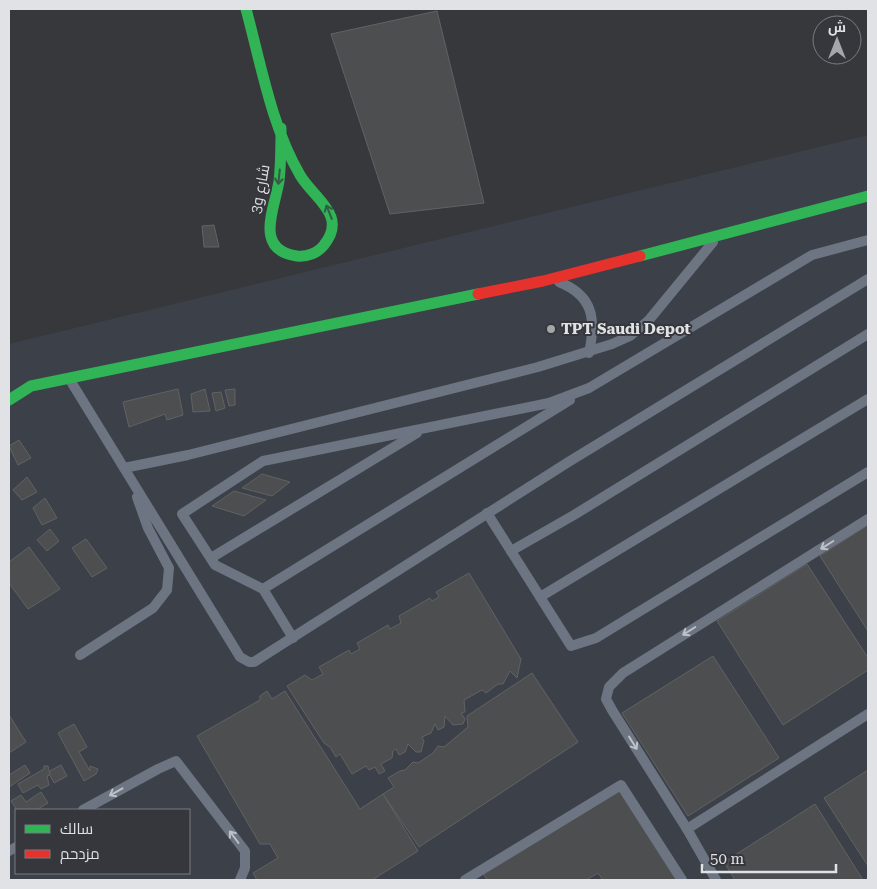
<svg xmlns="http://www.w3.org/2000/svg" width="877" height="889" font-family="'Roboto Serif',Cairo,serif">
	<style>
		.built { fill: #3c4049; fill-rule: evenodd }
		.building { fill: #4d4e50; stroke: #616264 }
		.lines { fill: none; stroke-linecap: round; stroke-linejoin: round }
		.lane { stroke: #6d7482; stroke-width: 10 }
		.fast { stroke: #30b455; stroke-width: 11 }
		.jam { stroke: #e5322d; stroke-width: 11 }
		.oneway { stroke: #345c44 }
		.oneway2 { stroke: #bec1c7 }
		.poi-dot { fill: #a4a6aa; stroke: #35373c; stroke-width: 2 }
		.labels { text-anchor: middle; stroke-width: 4; stroke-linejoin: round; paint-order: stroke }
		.street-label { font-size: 15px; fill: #e0e2e5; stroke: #35373c }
		.poi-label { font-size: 15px; font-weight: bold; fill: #e0e2e5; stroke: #35373c; text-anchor: start }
	</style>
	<rect width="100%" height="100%" fill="#36383b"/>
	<path class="built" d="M868,135V880H9V344ZM16,810H189V873H16Z"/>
	<g class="building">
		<polygon points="437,11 484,203 390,214 331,34"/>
		<polygon points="214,225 219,247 204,247 202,226"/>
		<polygon points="178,389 183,415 167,420 165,414 129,427 123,402"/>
		<polygon points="205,389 210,411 193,412 191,394"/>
		<polygon points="235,389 235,405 229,406 225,390"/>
		<polygon points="221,392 225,408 216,411 212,393"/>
		<polygon points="19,440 31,458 18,465 9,446"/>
		<polygon points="262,474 290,482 272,496 242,488"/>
		<polygon points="27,477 37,492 22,500 13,490"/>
		<polygon points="234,491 266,500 244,516 212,506"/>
		<polygon points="45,498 57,518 42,525 33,508"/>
		<polygon points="868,525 868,631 820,556"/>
		<polygon points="50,529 59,541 47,551 37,540"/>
		<polygon points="86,539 107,568 92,577 72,548"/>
		<polygon points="29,547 60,589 28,609 9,583 9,562"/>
		<polygon points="807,564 868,658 868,670 783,725 717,621"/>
		<polygon points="469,573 521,659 517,678 510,671 503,684 498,684 486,693 482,690 464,700 465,712 461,713 465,719 463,724 453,725 445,716 444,727 438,730 435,724 431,733 422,737 424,741 421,752 416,752 408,744 405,752 399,755 396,749 393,751 392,758 381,764 385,771 379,774 375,767 369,770 366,766 352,774 340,754 336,757 330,747 324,743 287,686 305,675 312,680 323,674 319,667 349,650 351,654 360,649 357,643 388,625 390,629 401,623 399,616 430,598 432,601 439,597 436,592"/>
		<polygon points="713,656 779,758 688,816 622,713"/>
		<polygon points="532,673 578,742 419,847 383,794 394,787 388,778 400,771 405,770 413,762 418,763 433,753 438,746 444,747 468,727 467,716"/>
		<polygon points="267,691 272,699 285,691 360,809 383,794 418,851 372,880 257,880 253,873 278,858 270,844 260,844 197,736 260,700 260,696"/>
		<polygon points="9,715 26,742 9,753"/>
		<polygon points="74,724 87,747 79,752 90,771 90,766 98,769 96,774 84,781 58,733"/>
		<polygon points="25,765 30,773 9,787 9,775"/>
		<polygon points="61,765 67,776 54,783 48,772"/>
		<polygon points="44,766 48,766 50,775 47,776 49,785 41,789 38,785 23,793 18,784 44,769"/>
		<polygon points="868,770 868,866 824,798"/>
		<polygon points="618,789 676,880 603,880 598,873 586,880 487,880 483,873"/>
		<polygon points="41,792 48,803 36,810 17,810 11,801 21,795 26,802"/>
		<polygon points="815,804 863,880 735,880 724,862"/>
	</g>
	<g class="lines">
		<g class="lane">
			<path d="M559,282C594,296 596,320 589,353"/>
			<polyline points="70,380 124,468 188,455 538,367 612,344 630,336 649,320 713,242"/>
			<polyline points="124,468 240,657 249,662 254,662 570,461 868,279"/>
			<polyline points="487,513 571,646 596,638 868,472"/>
			<polyline points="511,551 574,515 868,334"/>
			<polyline points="211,558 417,433"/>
			<polyline points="263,589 570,400"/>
			<polyline points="540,597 868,399"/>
			<polyline points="293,638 263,589 215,565 182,514 263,461 549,403 589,388 812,255 868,240"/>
			<polyline points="80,655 153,608 167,590 169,568 148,528 137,497"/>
			<polyline points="83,810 158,769 176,761 245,851 245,868 240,880"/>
			<polyline points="687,829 868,714"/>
			<polyline points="9,851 16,847"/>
			<polyline points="465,880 621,785 682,880"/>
			<polyline points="716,880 687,829 612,710 606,699 609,687 623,673 868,519"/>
		</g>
		<g class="fast">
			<path d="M246,9C261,64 271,125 300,175C314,199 348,215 324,245C318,253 307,257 297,256C253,250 275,208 279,181C281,164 281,146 281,128"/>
			<polyline points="640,256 868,196"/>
			<polyline points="9,400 31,386 478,294"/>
		</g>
		<polyline class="jam" points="478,294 543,281 640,256"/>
	</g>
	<defs><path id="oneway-shaft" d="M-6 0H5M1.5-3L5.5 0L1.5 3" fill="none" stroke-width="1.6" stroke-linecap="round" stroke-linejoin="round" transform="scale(1.25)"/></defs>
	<g class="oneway">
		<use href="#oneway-shaft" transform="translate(279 177) rotate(96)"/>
		<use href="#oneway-shaft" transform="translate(329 212) rotate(-112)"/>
	</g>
	<g class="oneway2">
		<use href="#oneway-shaft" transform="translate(827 545) rotate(148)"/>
		<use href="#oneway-shaft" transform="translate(689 631) rotate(148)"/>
		<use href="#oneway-shaft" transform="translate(633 743) rotate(58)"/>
		<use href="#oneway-shaft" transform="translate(116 792) rotate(151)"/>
		<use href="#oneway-shaft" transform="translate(234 837) rotate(-127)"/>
	</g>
	<circle class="poi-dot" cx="551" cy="329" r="5"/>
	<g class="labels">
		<g class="street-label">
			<text transform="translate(260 189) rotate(-79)" y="5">شارع و3</text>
		</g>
		<g class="poi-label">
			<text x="561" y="334">TPT Saudi Depot</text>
		</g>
	</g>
	<rect width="877" height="889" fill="none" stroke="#e0e2e5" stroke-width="20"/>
	<rect x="15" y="809" width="175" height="65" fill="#35373c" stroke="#797b80"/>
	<rect x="25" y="825" width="25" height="8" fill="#30b455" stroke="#797b80"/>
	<text x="60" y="834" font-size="15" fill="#e0e2e5">سالك</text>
	<rect x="25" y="850" width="25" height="8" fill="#e5322d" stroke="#797b80"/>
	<text x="60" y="859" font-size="15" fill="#e0e2e5">مزدحم</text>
	<g transform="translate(837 40)"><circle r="24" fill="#35373c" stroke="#797b80"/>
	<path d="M0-4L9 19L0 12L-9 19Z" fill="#a4a6aa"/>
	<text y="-8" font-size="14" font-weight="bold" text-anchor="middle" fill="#e0e2e5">ش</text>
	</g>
	<path d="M702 864v8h134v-8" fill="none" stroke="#e0e2e5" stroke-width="2.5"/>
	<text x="710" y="864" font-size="15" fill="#e0e2e5" stroke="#35373c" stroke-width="4" paint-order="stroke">50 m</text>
</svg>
